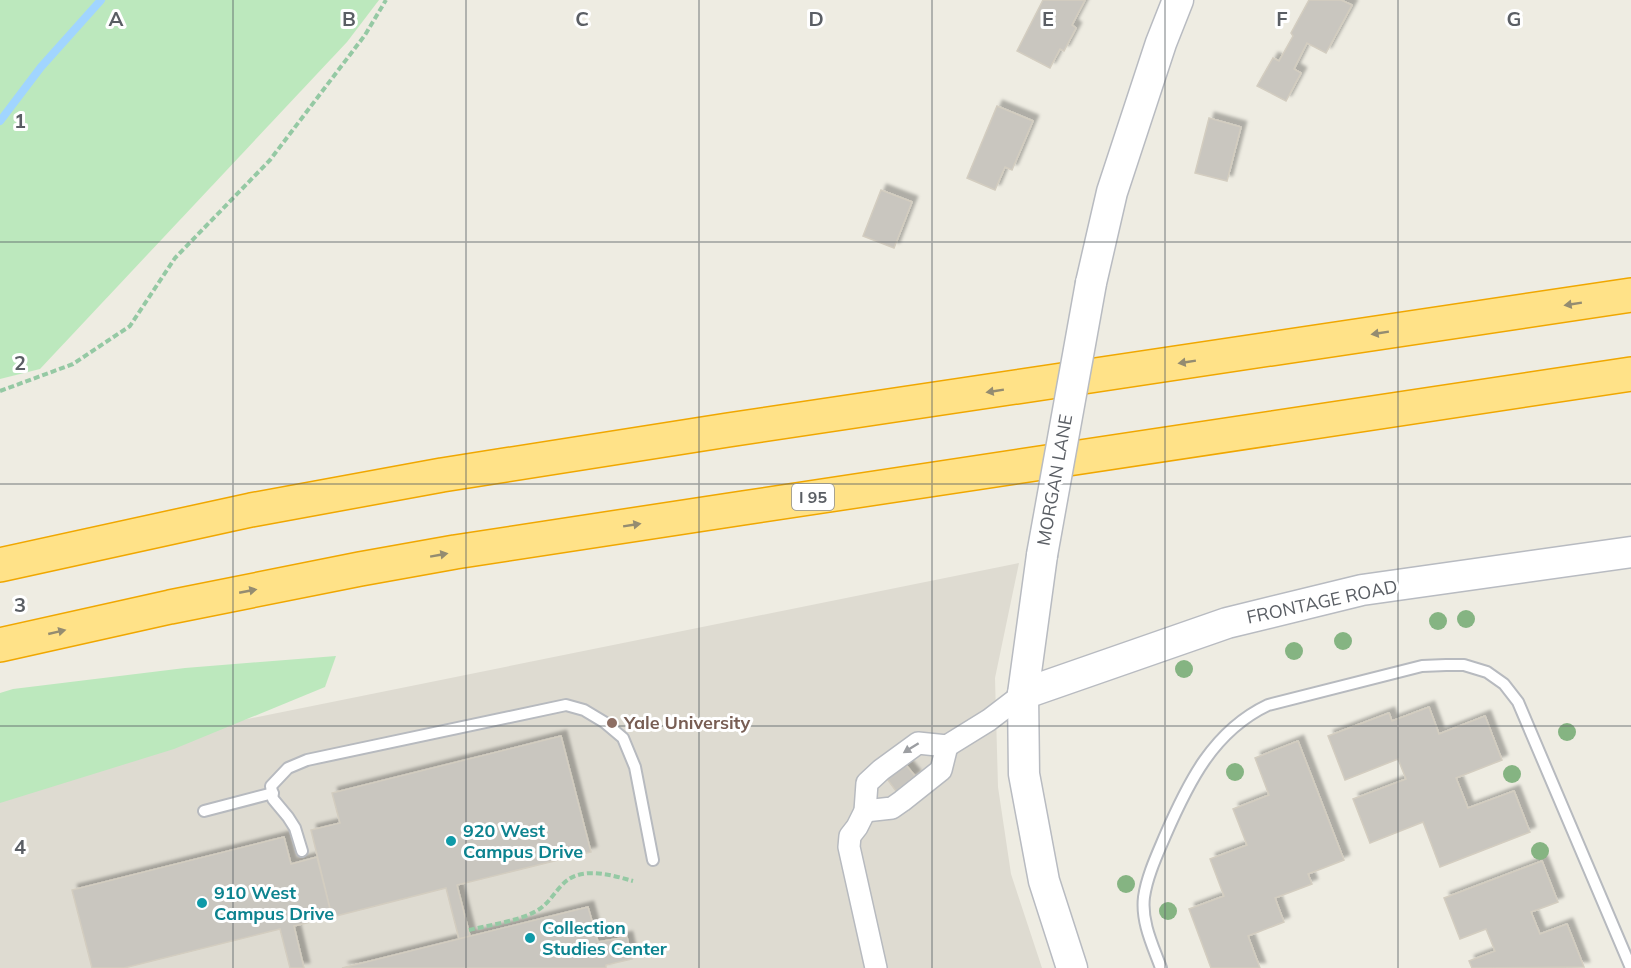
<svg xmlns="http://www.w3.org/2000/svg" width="1631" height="968" font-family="Mulish,sans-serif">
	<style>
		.education { fill: #dedbd1 }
		.green { fill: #bce8bd }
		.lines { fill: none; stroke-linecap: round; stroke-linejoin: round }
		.stream { stroke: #a1d5ff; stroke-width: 8 }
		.building { fill: #c9c6bf; stroke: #d3cdc0; stroke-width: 1.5; filter: url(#shadow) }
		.lane-casing { stroke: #b7babf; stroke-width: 14 }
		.street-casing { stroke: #b7babf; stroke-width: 24 }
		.secondary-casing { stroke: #b8bbc1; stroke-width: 33 }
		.highway-casing { stroke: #f0a700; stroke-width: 36 }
		.path { stroke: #95c9a4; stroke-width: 4; stroke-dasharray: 6 3; stroke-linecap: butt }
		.lane { stroke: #fff; stroke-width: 10 }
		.street { stroke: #fff; stroke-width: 21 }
		.secondary { stroke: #fff; stroke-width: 30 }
		.highway { stroke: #ffe288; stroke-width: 33 }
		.secondary-bridge-casing { stroke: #b8bbc1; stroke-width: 33; stroke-linecap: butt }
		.secondary-bridge { stroke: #fff; stroke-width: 30 }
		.tree { fill: #85b482 }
		.oneway { fill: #948c71 }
		.oneway2 { fill: #9c9ea2 }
		.grid { fill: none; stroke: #5a5e64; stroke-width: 1.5; stroke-opacity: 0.55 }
		.education-dot { fill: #8d6e63; stroke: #fff; stroke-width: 2 }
		.culture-dot { fill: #0f9aa8; stroke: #fff; stroke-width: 2 }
		.labels { text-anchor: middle; stroke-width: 6; stroke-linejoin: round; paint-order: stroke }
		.shield { fill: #fff; stroke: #8c8e92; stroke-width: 1.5 }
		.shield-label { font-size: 16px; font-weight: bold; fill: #5a5e64 }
		.street-label { font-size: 18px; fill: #5a5e64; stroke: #fff }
		.education-label { font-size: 18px; font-weight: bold; fill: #785e54; stroke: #fff; text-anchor: start }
		.culture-label { font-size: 18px; font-weight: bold; fill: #0d838f; stroke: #fff; text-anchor: start }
		.grid-label { font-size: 20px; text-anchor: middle; font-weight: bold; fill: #5a5e64; stroke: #fff; stroke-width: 6; stroke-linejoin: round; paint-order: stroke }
	</style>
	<defs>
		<filter id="shadow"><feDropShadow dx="5.5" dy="-5.5" stdDeviation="1.5" flood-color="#0004"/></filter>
	</defs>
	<rect width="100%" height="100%" fill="#eeece2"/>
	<polygon class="education" points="1019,563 995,678 998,787 1011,874 1042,968 0,968 0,769"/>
	<g class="green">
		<polygon points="0,0 379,0 347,42 40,369 0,379"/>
		<polygon points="336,656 325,687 174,749 0,803 0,693 13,689 185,668"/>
	</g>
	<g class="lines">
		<polyline class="stream" points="0,121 41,67 101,0"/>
	</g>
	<g class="building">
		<polygon points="1043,0 1085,0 1072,25 1076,28 1064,51 1060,49 1050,68 1017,51"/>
		<polygon points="1309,0 1341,0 1352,5 1326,53 1307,43 1294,69 1301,73 1286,101 1257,86 1273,58 1279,61 1293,36 1291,33"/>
		<polygon points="997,106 1033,121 1012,170 1005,167 995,190 967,178"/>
		<polygon points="1209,118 1241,127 1227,181 1195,173"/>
		<polygon points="881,190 912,202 894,248 863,236"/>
		<polygon points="1429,707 1439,734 1485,716 1502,760 1456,778 1468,808 1514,791 1530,832 1440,867 1423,822 1370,843 1353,799 1406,779 1398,759 1345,780 1328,736 1389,713 1392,721"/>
		<polygon points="561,736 591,852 457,885 470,936 459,939 446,888 332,917 311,830 340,823 332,793"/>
		<polygon points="1298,741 1344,860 1308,874 1312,884 1275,898 1284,922 1248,936 1260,968 1211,968 1189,909 1224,896 1210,859 1247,845 1233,809 1269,795 1255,758"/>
		<polygon points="906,765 915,776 896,791 887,779"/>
		<polygon points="284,837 291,864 317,857 332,917 294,926 304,968 290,968 280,929 124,968 92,968 72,890"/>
		<polygon points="1542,861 1558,902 1531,912 1540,934 1567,924 1584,967 1472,968 1469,961 1495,951 1486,929 1460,939 1444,898"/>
		<polygon points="588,907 598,942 627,937 632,959 606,965 606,968 342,968"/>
	</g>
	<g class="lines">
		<defs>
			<g id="lane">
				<polyline points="204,811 273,793"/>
				<polyline points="302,851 295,828 288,817 273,799 271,786 288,768 307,760 566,705 584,710 604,722 623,738 635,767 653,860"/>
				<path d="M1161,968C1153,946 1141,922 1144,897C1147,876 1157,855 1165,836C1188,783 1213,731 1268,705L1422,666L1446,665H1464L1487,672L1504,684L1518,702L1631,968"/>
			</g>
			<g id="street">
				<polyline points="865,811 892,808 902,801 941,770 947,746"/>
				<polyline points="876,968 849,847 850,836 857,827 865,811 867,783 881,770 918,743 947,746 989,720 1023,694"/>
			</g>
			<g id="secondary">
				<polyline points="1091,283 1112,192 1161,43 1178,0"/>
				<polyline points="1042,555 1023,694 1024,774 1044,881 1072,968"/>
				<polyline points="1023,694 1227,623 1362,590 1631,552"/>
			</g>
			<g id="highway">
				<polyline points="0,565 251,510 442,475 728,430 1631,295"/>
				<polyline points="0,645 170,607 360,569 455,552 743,508 1631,374"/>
			</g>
		</defs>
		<use href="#lane" class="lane-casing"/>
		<use href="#street" class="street-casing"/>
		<use href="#secondary" class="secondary-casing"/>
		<use href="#highway" class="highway-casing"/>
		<g class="path">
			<polyline points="0,391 73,364 130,326 175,258 270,160 365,35 386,0"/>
			<path d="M469,930C489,925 519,921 536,911C548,905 553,894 562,885C580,865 611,875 633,881"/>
		</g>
		<use href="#lane" class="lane"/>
		<use href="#street" class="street"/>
		<use href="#secondary" class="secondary"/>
		<use href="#highway" class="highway"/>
		<defs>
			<polyline id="secondary-bridge" points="1042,555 1091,283"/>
		</defs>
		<use href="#secondary-bridge" class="secondary-bridge-casing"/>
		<use href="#secondary-bridge" class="secondary-bridge"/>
	</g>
	<g class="tree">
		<circle cx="1466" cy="619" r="9"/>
		<circle cx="1438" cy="621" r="9"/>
		<circle cx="1343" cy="641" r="9"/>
		<circle cx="1294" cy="651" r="9"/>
		<circle cx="1184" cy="669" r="9"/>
		<circle cx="1567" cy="732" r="9"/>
		<circle cx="1235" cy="772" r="9"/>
		<circle cx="1512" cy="774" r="9"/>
		<circle cx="1540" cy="851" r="9"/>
		<circle cx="1126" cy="884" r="9"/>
		<circle cx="1168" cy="911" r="9"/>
	</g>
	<defs><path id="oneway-solid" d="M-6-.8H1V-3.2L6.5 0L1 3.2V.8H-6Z" transform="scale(1.5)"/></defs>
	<g class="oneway">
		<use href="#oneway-solid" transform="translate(1573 304) rotate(171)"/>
		<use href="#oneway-solid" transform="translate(1380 333) rotate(171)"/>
		<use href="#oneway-solid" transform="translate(1187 362) rotate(171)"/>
		<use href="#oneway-solid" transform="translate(995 391) rotate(171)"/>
		<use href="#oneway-solid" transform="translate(632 525) rotate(-9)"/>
		<use href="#oneway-solid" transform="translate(439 555) rotate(-10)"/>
		<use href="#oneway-solid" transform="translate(248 591) rotate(-11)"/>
		<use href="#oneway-solid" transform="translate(57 632) rotate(-13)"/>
	</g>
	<use class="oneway2" href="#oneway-solid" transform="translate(911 748) rotate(148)"/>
	<path class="grid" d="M233,0V968M466,0V968M699,0V968M932,0V968M1165,0V968M1398,0V968M0,242H1631M0,484H1631M0,726H1631"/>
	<circle class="education-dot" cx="612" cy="723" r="6"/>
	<g class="culture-dot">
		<circle cx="451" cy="841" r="6"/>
		<circle cx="202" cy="903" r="6"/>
		<circle cx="530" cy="938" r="6"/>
	</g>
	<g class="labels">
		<rect class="shield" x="792" y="484" width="42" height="26" rx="4.5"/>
		<g class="shield-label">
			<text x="813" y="503">I 95</text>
		</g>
		<g class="street-label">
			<text transform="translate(1055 480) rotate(-80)" y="6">MORGAN LANE</text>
			<text transform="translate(1322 602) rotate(-12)" y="6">FRONTAGE ROAD</text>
		</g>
		<g class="education-label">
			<text x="624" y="729">Yale University</text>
		</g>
		<g class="culture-label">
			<text x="463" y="837">920 West<tspan x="463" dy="21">Campus Drive</tspan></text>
			<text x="214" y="899">910 West<tspan x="214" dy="21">Campus Drive</tspan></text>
			<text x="542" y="934">Collection<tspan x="542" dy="21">Studies Center</tspan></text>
		</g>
	</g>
	<g class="grid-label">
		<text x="116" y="26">A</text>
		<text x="349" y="26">B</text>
		<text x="582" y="26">C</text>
		<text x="816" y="26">D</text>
		<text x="1048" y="26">E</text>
		<text x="1282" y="26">F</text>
		<text x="1514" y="26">G</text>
		<text x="20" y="128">1</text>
		<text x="20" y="370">2</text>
		<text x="20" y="612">3</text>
		<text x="20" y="854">4</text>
	</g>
</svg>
